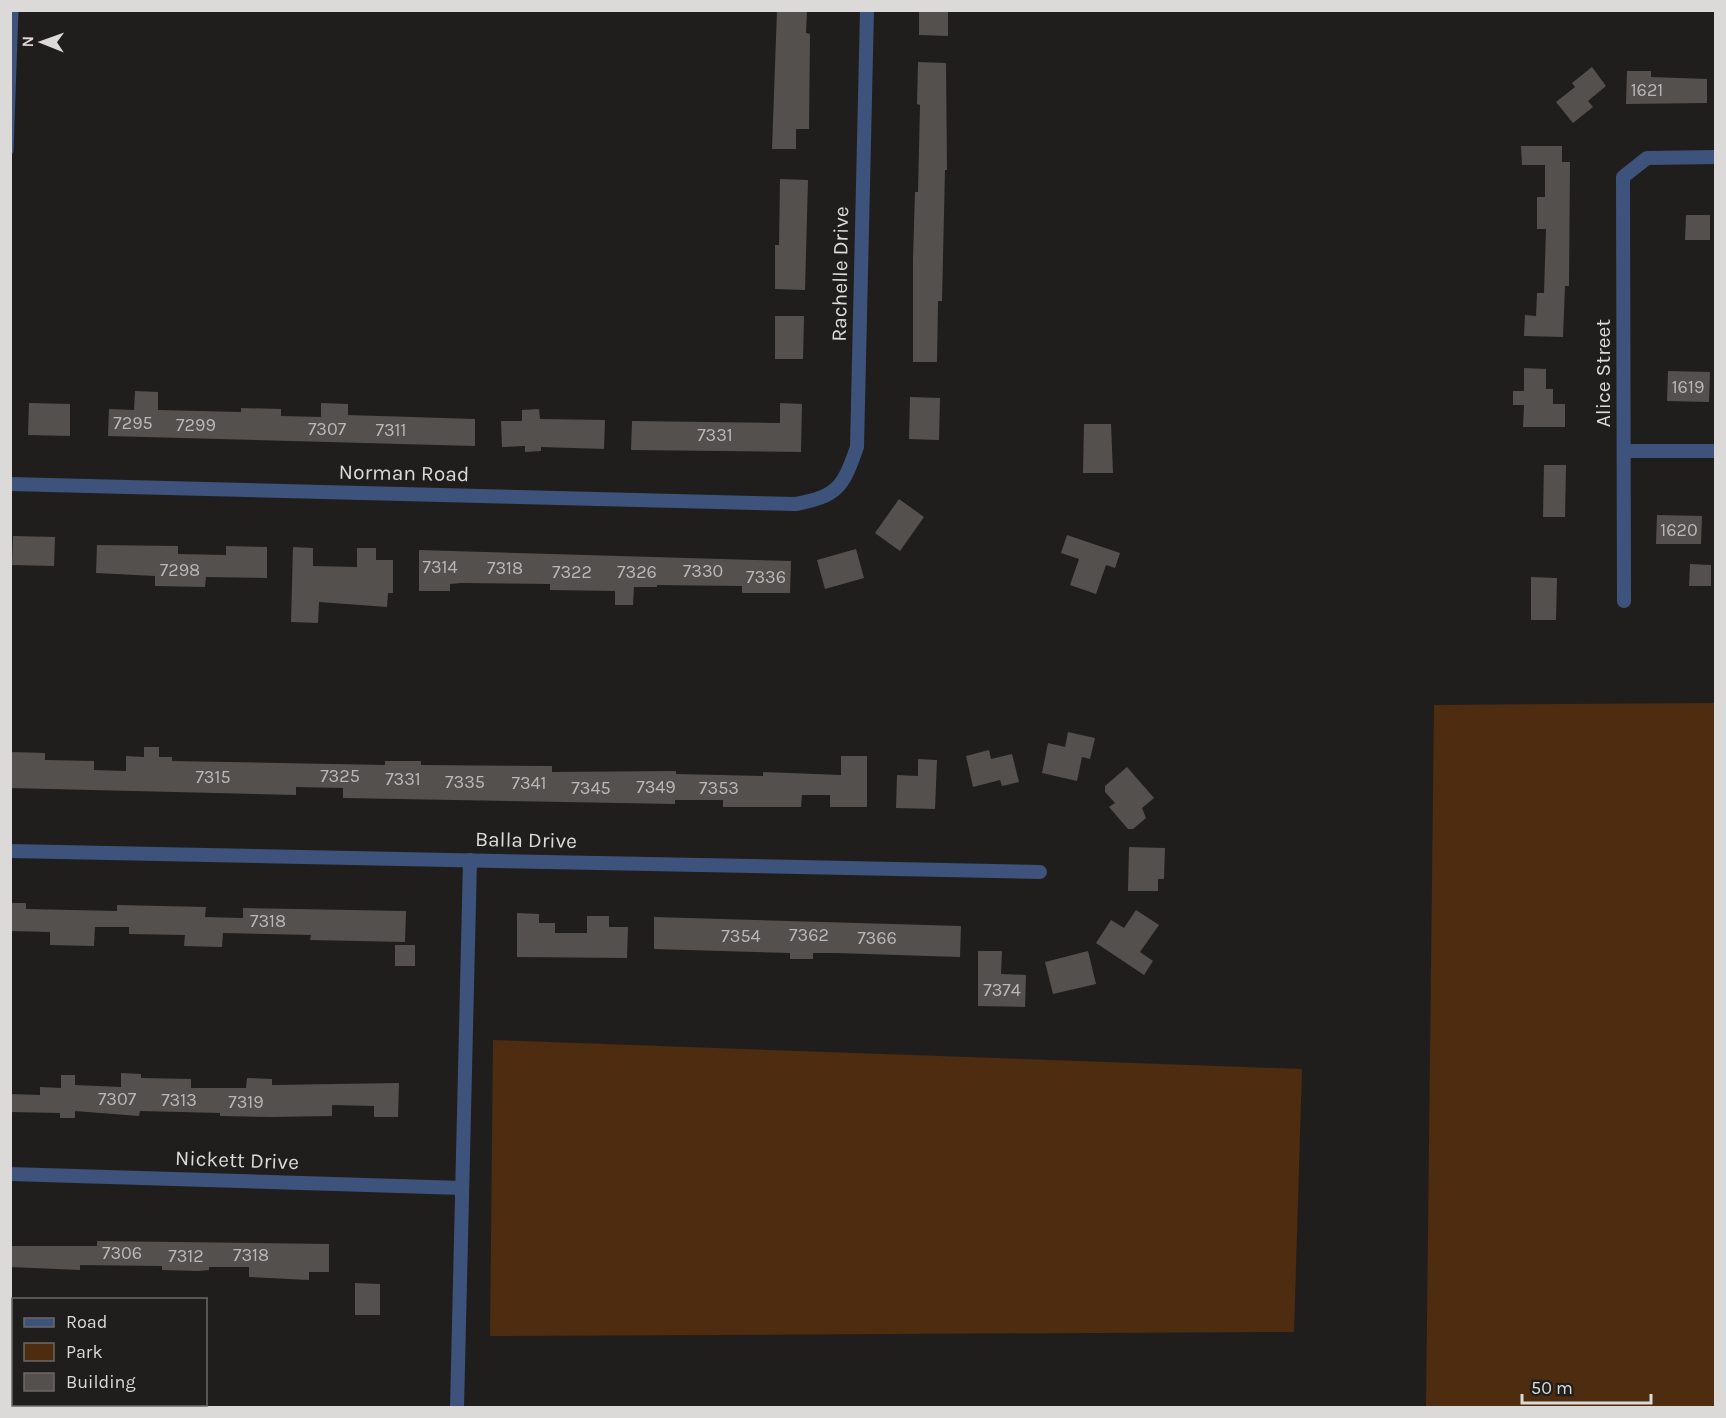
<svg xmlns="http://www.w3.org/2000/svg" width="1726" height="1418" font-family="Karla,sans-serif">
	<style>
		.green { fill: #4d2c0f }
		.building { fill: #53504e }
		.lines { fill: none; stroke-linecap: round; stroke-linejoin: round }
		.lane { stroke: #3d537b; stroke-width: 7 }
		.street { stroke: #3d537b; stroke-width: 14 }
		.labels { text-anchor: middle; stroke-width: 4.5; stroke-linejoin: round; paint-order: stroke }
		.number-label { font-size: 18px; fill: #b9b8b6 }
		.street-label { font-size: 21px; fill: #dbdad9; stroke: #201e1c }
	</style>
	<rect width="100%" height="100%" fill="#201e1c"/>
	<g class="green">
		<polygon points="1715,703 1715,1407 1426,1407 1434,705"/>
		<polygon points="493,1040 1302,1069 1294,1332 490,1336"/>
	</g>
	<g class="building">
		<polygon points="777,10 807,10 806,33 810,34 809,129 796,129 796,149 772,149"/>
		<polygon points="919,10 948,10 948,36 919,35"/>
		<polygon points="918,62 946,63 947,170 945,170 942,301 938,301 937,362 913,362 913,259 915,192 918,192 920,105 917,104"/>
		<polygon points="1592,67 1606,86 1588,101 1593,107 1573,123 1556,102 1575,87 1572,83"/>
		<polygon points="1627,71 1651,71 1651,77 1707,79 1707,103 1626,104"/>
		<polygon points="1521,146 1562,146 1562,162 1570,162 1569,286 1565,286 1563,337 1524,336 1525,315 1536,316 1537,293 1544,293 1546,229 1537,229 1537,197 1545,197 1545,165 1522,165"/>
		<polygon points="780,179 808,180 805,290 775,289 775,245 779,245"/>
		<polygon points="1686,215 1710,215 1710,240 1685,240"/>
		<polygon points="775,316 804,316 803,359 775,359"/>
		<polygon points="1524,368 1546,369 1546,389 1553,389 1553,404 1565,404 1565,427 1523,427 1524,405 1513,405 1513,391 1524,391"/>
		<polygon points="1668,371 1710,372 1709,402 1667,401"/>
		<polygon points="135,391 158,392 158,410 241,412 241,408 281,409 281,416 321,417 321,403 348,404 348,415 475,419 475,446 108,436 109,409 134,410"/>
		<polygon points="910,397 940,398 939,440 909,439"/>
		<polygon points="29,403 70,404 70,436 28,435"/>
		<polygon points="780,403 802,404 801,452 631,450 632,421 780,423"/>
		<polygon points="539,409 540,419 605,420 604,449 541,447 541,451 525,452 525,446 502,447 501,421 522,421 522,410"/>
		<polygon points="1084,424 1111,424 1113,473 1083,473"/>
		<polygon points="1544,465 1566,465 1565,517 1543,517"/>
		<polygon points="899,499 924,517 900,551 875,533"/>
		<polygon points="1657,515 1702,516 1701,544 1656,544"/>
		<polygon points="1067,535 1120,553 1115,568 1106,565 1096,594 1070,585 1079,559 1061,553"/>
		<polygon points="13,536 55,537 54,566 12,565"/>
		<polygon points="97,545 178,546 178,554 226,555 226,546 267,547 267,578 206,577 205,587 155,586 155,576 96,573"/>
		<polygon points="293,547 313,548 313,566 357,567 357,548 376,548 376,560 393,560 393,593 388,593 387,607 319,602 318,623 291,622"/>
		<polygon points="856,549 864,578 825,589 817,560"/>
		<polygon points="419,550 791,561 790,593 742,593 742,586 657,585 657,587 634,587 633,605 615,605 615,591 550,590 550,584 461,583 450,584 450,591 419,591"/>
		<polygon points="1690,564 1711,565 1711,586 1689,586"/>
		<polygon points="1531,577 1557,578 1556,620 1531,620"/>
		<polygon points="1068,732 1095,738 1090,759 1082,757 1077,781 1042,773 1048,743 1065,747"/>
		<polygon points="144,747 159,747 159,757 172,757 172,761 385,765 385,761 421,761 421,765 552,766 552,772 676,771 676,774 763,776 763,772 841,775 841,756 867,756 867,807 830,807 830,795 802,795 801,807 723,807 723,800 675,800 675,804 343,798 343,788 296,787 296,795 10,788 10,752 45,753 45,760 94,761 94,770 126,771 126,756 144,757"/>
		<polygon points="989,750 991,759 1012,754 1019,782 1002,786 1000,780 973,787 966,756"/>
		<polygon points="918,759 937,760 935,809 896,808 897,775 918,776"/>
		<polygon points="1127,767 1154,798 1142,808 1146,818 1133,829 1128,829 1109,807 1115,803 1105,792 1105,786"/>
		<polygon points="1129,847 1165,848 1164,879 1158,879 1158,891 1128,891"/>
		<polygon points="10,903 26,903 26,909 117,911 117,905 206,907 205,917 243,918 243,908 406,911 405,942 310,940 311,935 223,933 222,947 184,946 185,935 129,934 129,927 95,927 94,946 50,945 50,932 10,931"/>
		<polygon points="1136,910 1159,925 1140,952 1153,961 1144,975 1096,943 1111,920 1124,928"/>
		<polygon points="517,913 539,914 539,923 555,923 555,933 587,933 587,916 609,916 609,927 628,927 627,958 517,957"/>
		<polygon points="654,917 961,926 960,957 836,953 813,953 813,959 790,959 790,953 654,949"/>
		<rect x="395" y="945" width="20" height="21"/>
		<polygon points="978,951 1002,951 1001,974 1026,975 1025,1007 978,1006"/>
		<polygon points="1088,951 1096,984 1053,994 1045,962"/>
		<polygon points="121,1073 141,1074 141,1078 191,1079 191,1088 246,1088 247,1078 272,1079 272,1085 399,1083 398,1117 374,1117 374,1106 332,1105 332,1116 271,1117 220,1116 220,1113 140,1111 139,1116 75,1111 75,1118 60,1118 60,1113 10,1112 10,1094 40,1095 40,1087 61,1088 61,1075 75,1075 75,1085 121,1087"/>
		<polygon points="97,1241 329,1244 329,1272 309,1272 309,1280 249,1277 249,1267 209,1267 209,1270 198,1271 162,1270 162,1266 80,1265 80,1270 10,1267 10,1246 97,1246"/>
		<polygon points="355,1283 380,1284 380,1315 355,1315"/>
	</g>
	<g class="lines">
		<polyline class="lane" points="10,151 15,10"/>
		<g class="street">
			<polyline points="1625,451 1716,451"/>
			<path d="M10,484L796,504C838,496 843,487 857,447L867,10"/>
			<polyline points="1624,601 1623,177 1647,158 1716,157"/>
			<polyline points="10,851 1040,872"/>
			<polyline points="10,1174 462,1188"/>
			<polyline points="457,1408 470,860"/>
		</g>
	</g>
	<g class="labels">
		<g class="number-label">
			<text x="1647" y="96">1621</text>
			<text x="1688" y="393">1619</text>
			<text x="133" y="429">7295</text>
			<text x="196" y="431">7299</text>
			<text x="327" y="435">7307</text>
			<text x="391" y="436">7311</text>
			<text x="715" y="441">7331</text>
			<text x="1679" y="536">1620</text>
			<text x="440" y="573">7314</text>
			<text x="505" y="574">7318</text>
			<text x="180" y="576">7298</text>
			<text x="703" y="577">7330</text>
			<text x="572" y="578">7322</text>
			<text x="637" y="578">7326</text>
			<text x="766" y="583">7336</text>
			<text x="340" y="782">7325</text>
			<text x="213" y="783">7315</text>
			<text x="403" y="785">7331</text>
			<text x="465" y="788">7335</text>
			<text x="529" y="789">7341</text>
			<text x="656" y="793">7349</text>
			<text x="591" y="794">7345</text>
			<text x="719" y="794">7353</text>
			<text x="268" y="927">7318</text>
			<text x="809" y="941">7362</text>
			<text x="741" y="942">7354</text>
			<text x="877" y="944">7366</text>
			<text x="1002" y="996">7374</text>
			<text x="117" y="1105">7307</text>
			<text x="179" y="1106">7313</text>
			<text x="246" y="1108">7319</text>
			<text x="122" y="1259">7306</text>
			<text x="251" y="1261">7318</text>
			<text x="186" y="1262">7312</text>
		</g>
		<g class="street-label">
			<text transform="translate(840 274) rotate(-89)" y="7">Rachelle Drive</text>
			<text transform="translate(1603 373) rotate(-90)" y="7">Alice Street</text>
			<text transform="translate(404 473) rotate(1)" y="7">Norman Road</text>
			<text transform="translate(526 840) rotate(1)" y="7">Balla Drive</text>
			<text transform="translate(237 1160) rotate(2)" y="7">Nickett Drive</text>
		</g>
	</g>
	<rect width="1726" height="1418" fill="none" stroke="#dbdad9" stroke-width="24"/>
	<rect x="12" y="1298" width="195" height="108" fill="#201e1c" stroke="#6b6968" stroke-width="1.5"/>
	<rect x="24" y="1318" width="30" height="9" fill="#3d537b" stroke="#6b6968" stroke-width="1.5"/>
	<text x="66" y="1328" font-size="18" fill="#dbdad9">Road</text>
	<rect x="24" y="1343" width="30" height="18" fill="#4d2c0f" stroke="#6b6968" stroke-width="1.5"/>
	<text x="66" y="1358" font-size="18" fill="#dbdad9">Park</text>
	<rect x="24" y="1373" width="30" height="18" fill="#53504e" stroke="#6b6968" stroke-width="1.5"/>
	<text x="66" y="1388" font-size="18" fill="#dbdad9">Building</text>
	<g transform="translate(42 42) rotate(271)" stroke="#201e1c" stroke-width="4.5" paint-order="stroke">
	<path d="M0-4.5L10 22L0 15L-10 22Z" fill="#dbdad9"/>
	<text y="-9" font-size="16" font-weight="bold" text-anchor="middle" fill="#dbdad9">N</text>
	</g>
	<path d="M1522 1394v9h129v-9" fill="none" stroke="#dbdad9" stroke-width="3"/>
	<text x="1531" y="1394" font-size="18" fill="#dbdad9" stroke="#201e1c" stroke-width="4.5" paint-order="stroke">50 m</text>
</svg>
